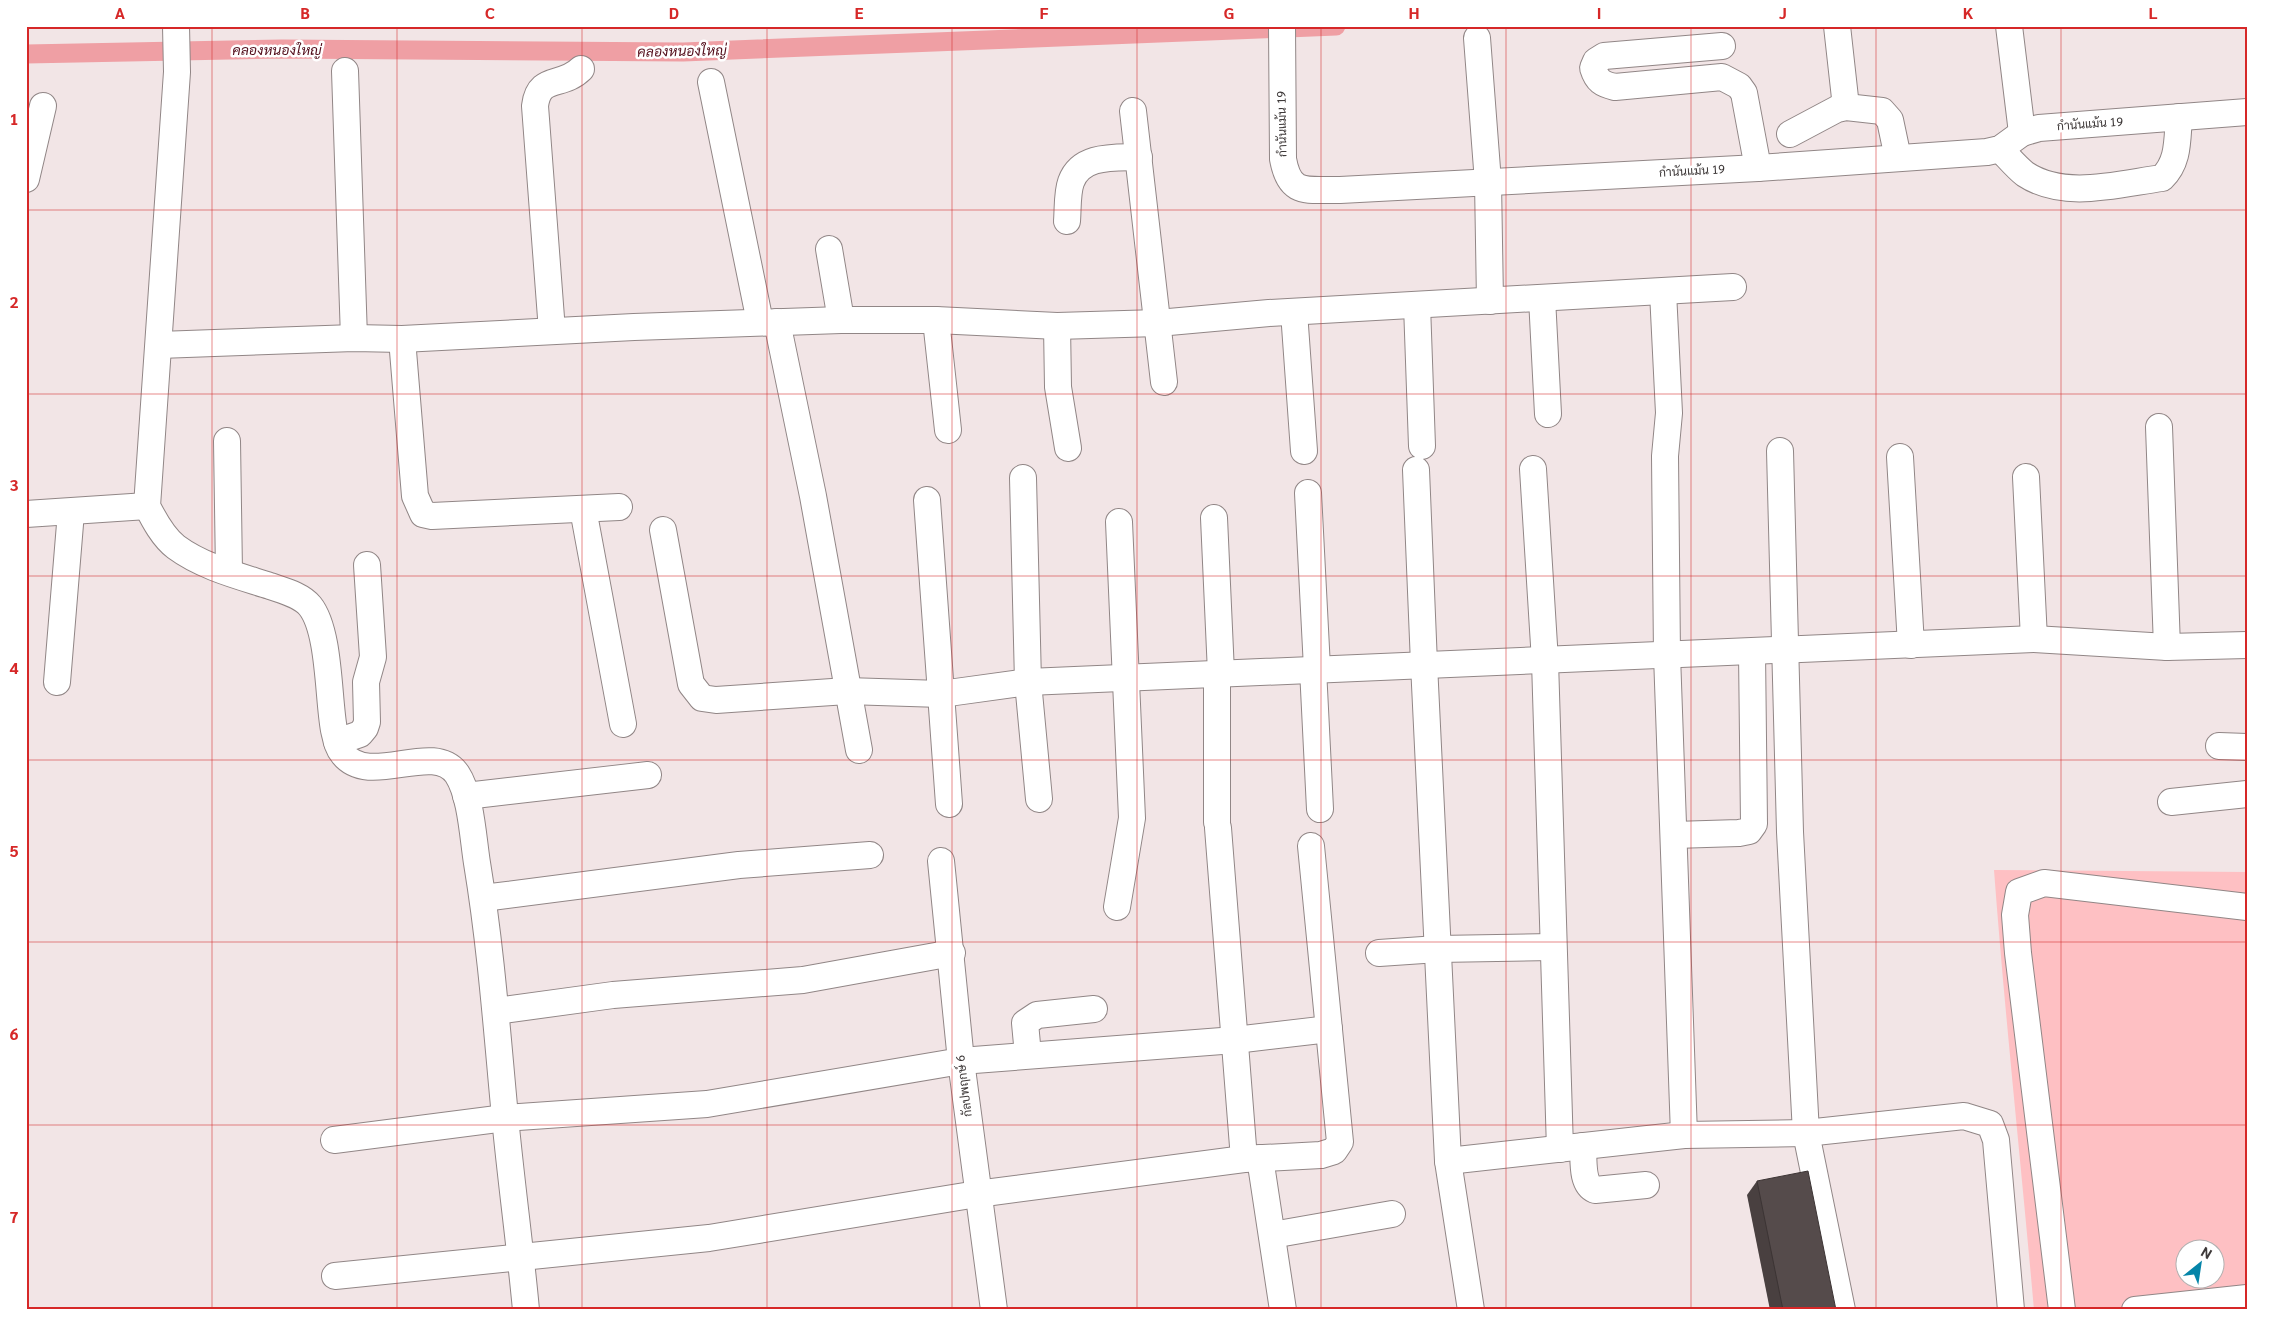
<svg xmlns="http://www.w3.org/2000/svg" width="2273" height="1336" font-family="Georgia,Sarabun,serif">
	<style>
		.green { fill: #fec0c3; fill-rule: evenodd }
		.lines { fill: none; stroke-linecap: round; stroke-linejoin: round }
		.canal { stroke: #ef9fa4; stroke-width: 19 }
		.minor-casing { stroke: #918686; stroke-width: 28 }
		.minor { stroke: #fff; stroke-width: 26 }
		.wall { fill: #494040 }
		.building { fill: #554b4b; stroke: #3c3434 }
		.grid { fill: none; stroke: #d62828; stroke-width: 1; stroke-opacity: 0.55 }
		.labels { text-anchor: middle; stroke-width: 5; stroke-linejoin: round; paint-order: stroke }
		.street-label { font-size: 12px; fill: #3e3939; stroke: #fff }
		.water-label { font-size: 14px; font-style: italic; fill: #530e1b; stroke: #fff }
		.neatline { fill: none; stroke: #d62828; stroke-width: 2 }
		.grid-label { font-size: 16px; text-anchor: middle; font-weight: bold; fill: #d62828 }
	</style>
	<rect width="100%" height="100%" fill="#f2e5e6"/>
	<path class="green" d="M1994,870L2247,872V1310H2034C2021,1163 2005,1017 1994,870ZM2186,1248H2216V1278H2186Z"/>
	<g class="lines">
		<polyline class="canal" points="26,54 282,49 683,52 1336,26"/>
		<defs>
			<g id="minor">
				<path d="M176,26L177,72L147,506C154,520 163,537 176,547C203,567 239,576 270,586C284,591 301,595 310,606C330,631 328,698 334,730C336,738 337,747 343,754C370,788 433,740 457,774C471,795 473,838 477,863C491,948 497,1032 505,1117C511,1181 520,1245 526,1310"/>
				<path d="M1282,26L1283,159C1290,197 1307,189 1340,190L1758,168L1987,152L2000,149L2022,133L2039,128L2247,112"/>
				<polyline points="1837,26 1846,107"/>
				<polyline points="2009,26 2022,133"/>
				<polyline points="1477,38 1488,182 1490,301"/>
				<path d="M1722,46L1604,56L1596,61L1593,68C1597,81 1602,84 1615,87L1722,77L1739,86L1744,93L1758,168"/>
				<polyline points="345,71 354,338"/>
				<polyline points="711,82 760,322"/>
				<polyline points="1133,111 1164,382"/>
				<polyline points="1790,134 1837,109 1846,107 1882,111 1890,120 1898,158"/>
				<path d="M2000,149C2008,157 2016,167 2025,174C2064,200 2118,184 2162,178C2179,162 2177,140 2179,117"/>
				<polyline points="26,179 43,106"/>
				<path d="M1067,221C1068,209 1067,193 1071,182C1081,154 1115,158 1139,157"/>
				<polyline points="829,249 841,320"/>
				<polyline points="1663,292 1669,413 1665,456 1667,655 1684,1135"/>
				<polyline points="1542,298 1548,414"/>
				<polyline points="1417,305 1422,446"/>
				<polyline points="1294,312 1304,451"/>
				<polyline points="936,320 948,430"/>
				<polyline points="777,322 813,496 859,750"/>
				<polyline points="1057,326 1058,387 1068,448"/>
				<path d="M552,331L535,106C539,74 562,88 581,69"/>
				<polyline points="402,339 415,496 423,514 432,516 619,507"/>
				<polyline points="159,345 354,338 402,339 634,327 841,320 936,320 1057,326 1158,323 1269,313 1733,287"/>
				<polyline points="2159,427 2167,647"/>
				<polyline points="227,441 229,572"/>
				<polyline points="1780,451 1790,832 1806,1133 1842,1310"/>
				<polyline points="1900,457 1911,645"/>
				<polyline points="1533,469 1545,661 1560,1149"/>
				<polyline points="1416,470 1424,664 1448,1161 1471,1310"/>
				<polyline points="2026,477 2034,639"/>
				<polyline points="1023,478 1028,682 1039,799"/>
				<polyline points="1308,493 1317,668"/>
				<polyline points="927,500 949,804"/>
				<polyline points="583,509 623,724"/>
				<polyline points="26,514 147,506"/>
				<polyline points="1214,518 1221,673"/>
				<polyline points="663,530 691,684 702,698 716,700 847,691 941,694 1028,682 2034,639 2167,647 2247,645"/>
				<polyline points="1313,669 1320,809"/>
				<polyline points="1217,673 1217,822"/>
				<polyline points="57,682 71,512"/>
				<polyline points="337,742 360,734 365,728 367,722 366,682 373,657 367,565"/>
				<polyline points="2219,746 2247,747"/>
				<polyline points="466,796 648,775"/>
				<polyline points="2171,802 2247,794"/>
				<polyline points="1218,828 1244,1159"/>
				<polyline points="1674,835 1739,833 1749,831 1754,824 1752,652"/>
				<polyline points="941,861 961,1061 994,1310"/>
				<polyline points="483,898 739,865 870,855"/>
				<polyline points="1117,907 1132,818 1119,522"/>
				<polyline points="1379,953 1438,949 1552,947"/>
				<polyline points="496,1011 613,995 803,980 952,953"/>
				<polyline points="1028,1055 1025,1023 1037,1015 1094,1009"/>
				<polyline points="334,1140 505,1118 707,1104 961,1061 1235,1040 1329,1029"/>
				<path d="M1583,1146C1584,1160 1581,1184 1595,1190L1646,1185"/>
				<polyline points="1260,1158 1283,1310"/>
				<polyline points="1448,1161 1684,1135 1806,1133 1964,1116 1990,1124 1996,1140 2011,1310"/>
				<polyline points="1272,1235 1392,1214"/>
				<polyline points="335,1276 709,1238 977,1194 1244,1159 1321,1155 1334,1151 1340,1142 1311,846"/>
				<polyline points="2062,1310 2018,953 2015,915 2019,892 2044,883 2247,907"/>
				<polyline points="2135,1310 2247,1298"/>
			</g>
		</defs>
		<use href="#minor" class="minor-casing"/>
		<use href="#minor" class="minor"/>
	</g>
	<polygon class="wall" points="1757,1181 1836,1310 1770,1310 1747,1195"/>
	<polygon class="building" points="1808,1171 1836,1310 1783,1310 1757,1181"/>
	<path class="grid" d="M212,26V1310M397,26V1310M582,26V1310M767,26V1310M952,26V1310M1137,26V1310M1321,26V1310M1506,26V1310M1691,26V1310M1876,26V1310M2061,26V1310M26,210H2247M26,394H2247M26,576H2247M26,760H2247M26,942H2247M26,1125H2247"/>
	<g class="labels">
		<g class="street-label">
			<text transform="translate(1282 124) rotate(-91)" y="4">กำนันแม้น 19</text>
			<text transform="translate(2090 124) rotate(-4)" y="4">กำนันแม้น 19</text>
			<text transform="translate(1692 171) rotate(-3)" y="4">กำนันแม้น 19</text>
			<text transform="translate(964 1086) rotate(-97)" y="4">กัลปพฤกษ์ 6</text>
		</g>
		<g class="water-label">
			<text x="277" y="55">คลองหนองใหญ่</text>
			<text transform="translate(682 51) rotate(-1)" y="5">คลองหนองใหญ่</text>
		</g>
	</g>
	<rect width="2273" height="1336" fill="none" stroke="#ffffff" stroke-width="55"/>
	<g transform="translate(2200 1264) rotate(30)"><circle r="24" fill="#ffffff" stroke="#b2b0b0"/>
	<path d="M0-4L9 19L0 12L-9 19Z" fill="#0585a9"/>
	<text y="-8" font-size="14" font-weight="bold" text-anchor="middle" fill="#3e3939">N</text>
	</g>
	<rect x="28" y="28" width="2218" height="1280" class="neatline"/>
	<g class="grid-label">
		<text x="120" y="19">A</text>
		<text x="305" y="19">B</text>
		<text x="490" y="19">C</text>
		<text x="674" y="19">D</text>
		<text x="859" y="19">E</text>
		<text x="1044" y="19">F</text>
		<text x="1229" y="19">G</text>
		<text x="1414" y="19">H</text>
		<text x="1599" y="19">I</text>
		<text x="1783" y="19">J</text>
		<text x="1968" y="19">K</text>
		<text x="2153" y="19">L</text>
		<text x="14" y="125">1</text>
		<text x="14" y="308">2</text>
		<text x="14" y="491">3</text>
		<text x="14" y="674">4</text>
		<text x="14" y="857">5</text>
		<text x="14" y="1040">6</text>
		<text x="14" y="1223">7</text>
	</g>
</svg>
